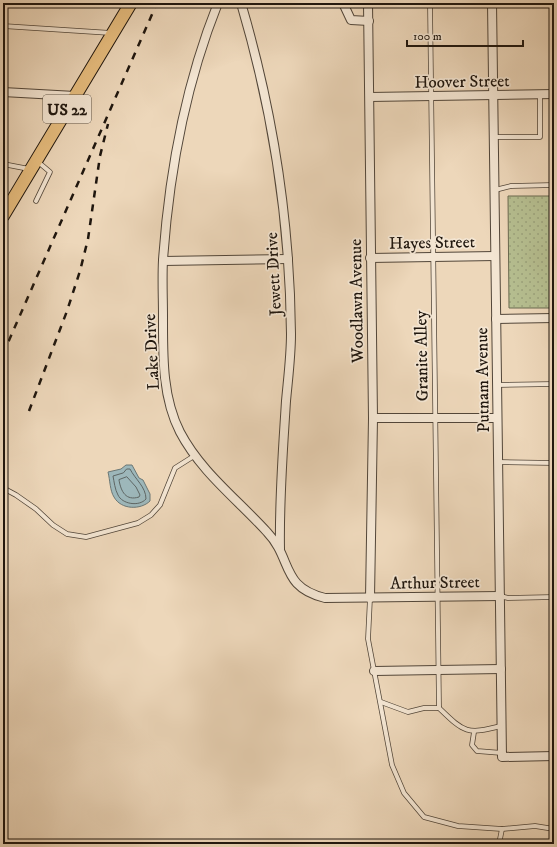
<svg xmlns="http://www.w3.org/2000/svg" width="557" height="847" font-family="'IM FELL DW Pica',serif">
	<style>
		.park { fill: url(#park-dots); stroke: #6a6a50 }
		.water { fill: #9db7ba; stroke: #6b7775 }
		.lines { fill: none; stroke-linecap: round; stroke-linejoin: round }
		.shore { stroke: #5e6664; stroke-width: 1 }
		.lane-casing { stroke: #524639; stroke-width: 5.5 }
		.street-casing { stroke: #524639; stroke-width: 10 }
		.primary-casing { stroke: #1f160e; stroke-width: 14 }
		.lane { stroke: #f3e5d2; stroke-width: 4 }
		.street { stroke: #f3e5d2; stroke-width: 8 }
		.primary { stroke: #e6bc7d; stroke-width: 12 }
		.rail { stroke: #1f160e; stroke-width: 2.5; stroke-dasharray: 7 7; stroke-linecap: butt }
		.labels { text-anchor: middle; stroke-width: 3.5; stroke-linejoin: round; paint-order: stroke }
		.shield { fill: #f3e5d2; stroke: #5f5449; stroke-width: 1 }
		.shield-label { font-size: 16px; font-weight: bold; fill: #1f160e }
		.street-label { font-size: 17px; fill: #1f160e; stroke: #f3e5d2 }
	</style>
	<defs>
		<pattern id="park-dots" width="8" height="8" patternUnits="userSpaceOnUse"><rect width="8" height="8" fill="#b6bf91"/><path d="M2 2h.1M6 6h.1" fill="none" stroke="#9ca37c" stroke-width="1.8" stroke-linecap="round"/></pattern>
	</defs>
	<rect width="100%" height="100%" fill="#edd7ba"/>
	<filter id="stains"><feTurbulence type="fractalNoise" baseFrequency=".005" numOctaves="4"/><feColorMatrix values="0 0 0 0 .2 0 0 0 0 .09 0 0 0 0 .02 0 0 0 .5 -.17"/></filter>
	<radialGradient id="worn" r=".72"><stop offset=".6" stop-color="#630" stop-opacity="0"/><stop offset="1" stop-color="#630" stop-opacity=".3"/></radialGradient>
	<polygon class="park" points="508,196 554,196 554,308 509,308"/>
	<path class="water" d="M126,465H132L139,478L143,480L150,494V501C141,510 121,510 114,497C110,491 110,480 108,472L121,469Z"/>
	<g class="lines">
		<g class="shore">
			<path d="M127,469H130C135,479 146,487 146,499C139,507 122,504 118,495C115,490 114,481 113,476L123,473Z"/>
			<path d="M127,477L136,487L140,495L139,497C126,501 121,492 119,480Z"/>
		</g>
		<defs>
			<g id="lane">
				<polyline points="430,3 439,708"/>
				<polyline points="3,26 111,33"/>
				<polyline points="494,137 540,137 540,94"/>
				<polyline points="3,164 29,169"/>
				<polyline points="495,190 511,186 554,185"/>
				<polyline points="36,201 50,172 37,161"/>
				<polyline points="497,385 554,384"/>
				<polyline points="498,462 554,463"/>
				<polyline points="3,488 16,495 36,509 53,525 67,534 86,537 138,523 151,515 160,505 175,468 194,456"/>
				<polyline points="500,596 508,598 554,597"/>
				<polyline points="370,598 368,639 392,765 404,793 424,817 458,826 502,829 535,826 554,829"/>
				<path d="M381,702L408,712L424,708H439C464,732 466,735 501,726"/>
				<polyline points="474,732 472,745 477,751 502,753"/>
				<polyline points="499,844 502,829"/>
			</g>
			<g id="street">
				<path d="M218,3C186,83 169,174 163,260C162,279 163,298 163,317C163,355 162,397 180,432C201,472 237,499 267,532C293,559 280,587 325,598L500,596"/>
				<path d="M241,3C273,111 290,221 291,334C291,356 288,379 286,401C283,450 279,499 280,549"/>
				<polyline points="343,3 351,20 369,21"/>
				<polyline points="368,3 373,418 370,598"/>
				<polyline points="492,3 502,757 554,756"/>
				<polyline points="3,92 75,96"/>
				<polyline points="370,97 554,94"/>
				<polyline points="370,258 495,256"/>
				<polyline points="163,261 288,259"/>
				<polyline points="496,319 554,318"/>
				<polyline points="373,418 497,418"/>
				<polyline points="374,671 501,669"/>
			</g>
			<polyline id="primary" points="3,216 131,3"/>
		</defs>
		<use href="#lane" class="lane-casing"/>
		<use href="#street" class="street-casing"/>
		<use href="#primary" class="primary-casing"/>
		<use href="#lane" class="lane"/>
		<use href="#street" class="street"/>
		<use href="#primary" class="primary"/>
		<g class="rail">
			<polyline points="3,354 157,3"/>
			<polyline points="29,411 67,311 80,271 88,239 100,156 108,124"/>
		</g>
	</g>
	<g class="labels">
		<rect class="shield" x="43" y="95" width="48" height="28" rx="3"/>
		<g class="shield-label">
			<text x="67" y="115">US 22</text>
		</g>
		<g class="street-label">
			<text transform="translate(462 81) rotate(-1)" y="6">Hoover Street</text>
			<text transform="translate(432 242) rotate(-1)" y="6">Hayes Street</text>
			<text transform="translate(273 274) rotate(-93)" y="6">Jewett Drive</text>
			<text transform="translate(356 301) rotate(-91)" y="6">Woodlawn Avenue</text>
			<text transform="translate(151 352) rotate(-93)" y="6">Lake Drive</text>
			<text transform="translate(421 356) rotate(-91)" y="6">Granite Alley</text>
			<text transform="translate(482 380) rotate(-91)" y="6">Putnam Avenue</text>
			<text transform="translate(435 582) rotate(-1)" y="6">Arthur Street</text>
		</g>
	</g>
	<rect width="557" height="847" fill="none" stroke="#edd7ba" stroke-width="16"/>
	<rect x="4" y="4" width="549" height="839" fill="none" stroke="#1f160e" stroke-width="2"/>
	<rect x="8" y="8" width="541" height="831" fill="none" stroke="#1f160e"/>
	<path d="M407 40v6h116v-6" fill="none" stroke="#1f160e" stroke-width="2"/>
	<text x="413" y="40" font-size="12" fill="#1f160e" stroke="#f3e5d2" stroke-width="3" paint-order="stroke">100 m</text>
	<rect width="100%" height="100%" filter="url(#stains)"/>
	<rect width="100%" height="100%" fill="url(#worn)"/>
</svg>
